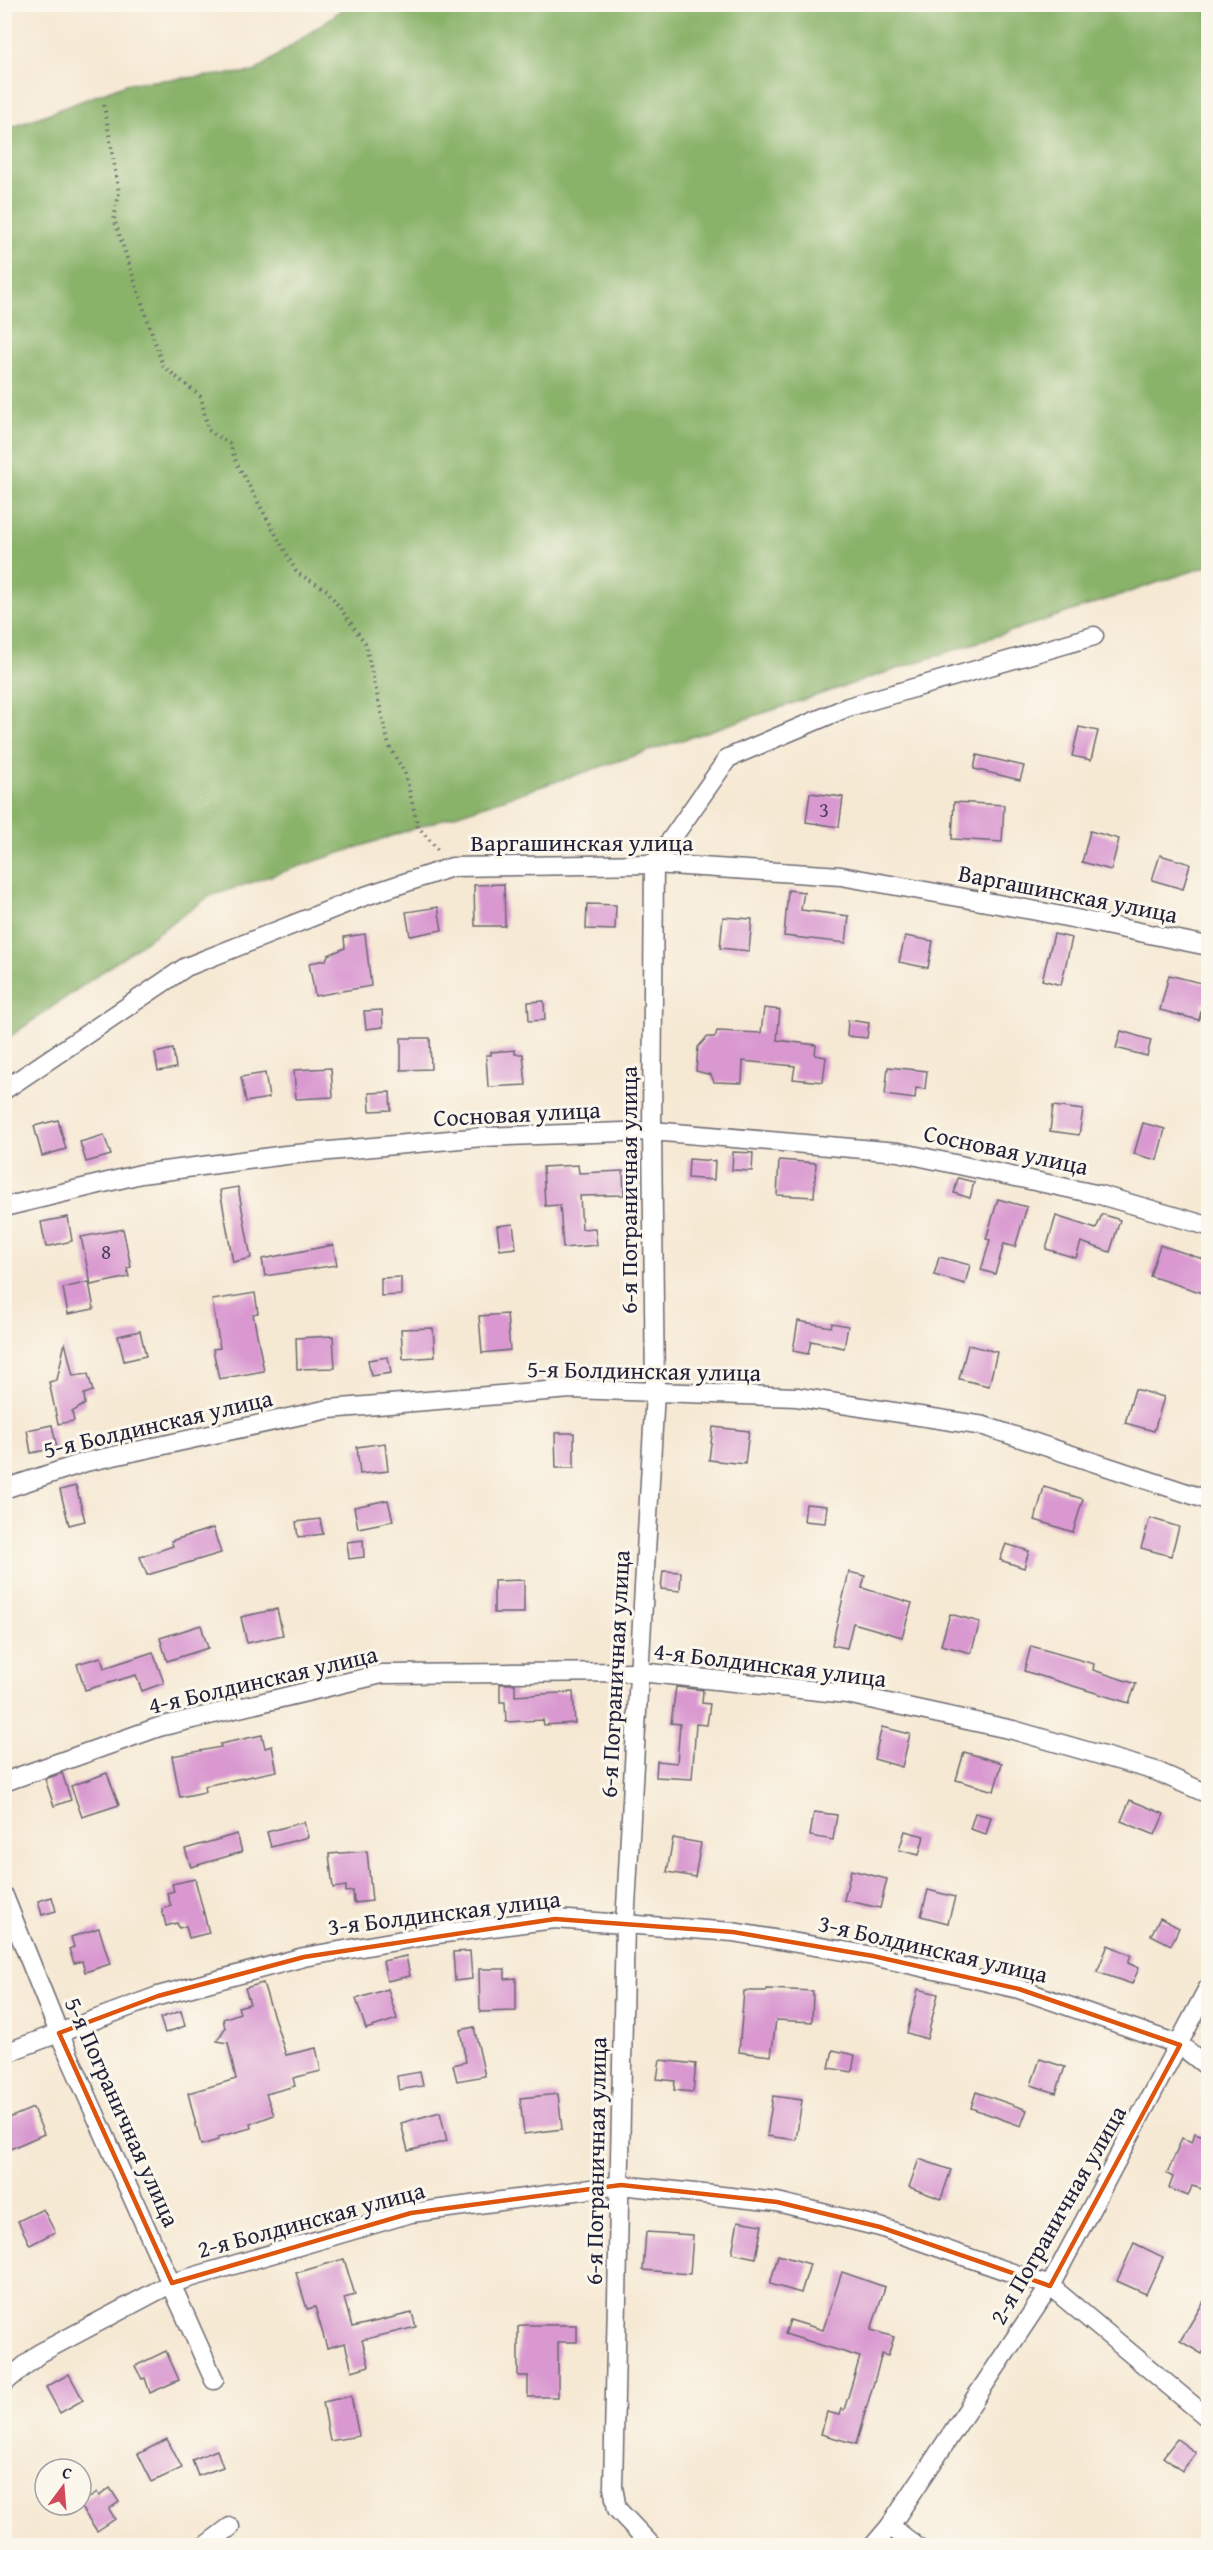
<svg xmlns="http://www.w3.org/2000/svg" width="1213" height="2550" font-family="'Gentium Book Plus',serif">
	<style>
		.forest { fill: #8ab36b; stroke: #566a53; stroke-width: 1.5 }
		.building { fill: #d999d0 }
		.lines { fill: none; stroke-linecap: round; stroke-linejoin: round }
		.minor-casing { stroke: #6c6871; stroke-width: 21 }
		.path { stroke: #6c6871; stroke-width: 4; stroke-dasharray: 1.5 4.5; stroke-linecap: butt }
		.minor { stroke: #fff; stroke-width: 18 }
		.marked { fill: none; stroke: #de560e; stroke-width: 4.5; stroke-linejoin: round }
		.labels { text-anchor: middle; stroke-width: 6; stroke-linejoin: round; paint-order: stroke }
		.number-label { font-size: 21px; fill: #504060 }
		.street-label { font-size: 24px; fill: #22223b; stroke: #fbf7ec }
	</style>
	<rect width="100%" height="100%" fill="#fbf7ec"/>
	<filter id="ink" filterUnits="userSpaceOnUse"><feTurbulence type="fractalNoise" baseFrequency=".0167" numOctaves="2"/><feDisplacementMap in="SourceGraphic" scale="12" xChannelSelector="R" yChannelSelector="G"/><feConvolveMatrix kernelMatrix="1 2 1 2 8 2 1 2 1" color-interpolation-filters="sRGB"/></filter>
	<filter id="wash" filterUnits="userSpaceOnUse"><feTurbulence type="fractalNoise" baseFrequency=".008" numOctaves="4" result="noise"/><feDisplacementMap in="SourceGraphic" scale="24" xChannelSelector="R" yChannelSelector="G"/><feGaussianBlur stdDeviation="1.35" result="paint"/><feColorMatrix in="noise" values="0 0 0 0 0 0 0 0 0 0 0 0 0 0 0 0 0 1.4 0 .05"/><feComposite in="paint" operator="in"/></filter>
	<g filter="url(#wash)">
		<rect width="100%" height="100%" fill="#f6e9d4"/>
		<polygon class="forest" points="349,5 1208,5 1208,566 210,896 5,1040 5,130 129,83 254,72"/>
		<g id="blocks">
			<g class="building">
				<polygon points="1079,727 1098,731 1091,760 1072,756"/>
				<polygon points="977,755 1024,766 1020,780 974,769"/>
				<polygon points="810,793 843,797 839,827 806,822"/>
				<polygon points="954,802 1004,805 1002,842 952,839"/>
				<polygon points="1090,831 1119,839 1111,870 1082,862"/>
				<polygon points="1160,855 1190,864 1183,889 1152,880"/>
				<polygon points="504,884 505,926 475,926 474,885"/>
				<polygon points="788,890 804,892 801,910 849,916 846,943 784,936"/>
				<polygon points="587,904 616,905 615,930 586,929"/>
				<polygon points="438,907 442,930 410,936 406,912"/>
				<polygon points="723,917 752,919 749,951 720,948"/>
				<polygon points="365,934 371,986 315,996 309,963 326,960 328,955 345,948 344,937"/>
				<polygon points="1054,934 1072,938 1061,985 1042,980"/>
				<polygon points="905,936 933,941 928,968 899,962"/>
				<polygon points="1169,975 1209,985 1209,1003 1203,1002 1199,1020 1160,1010"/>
				<polygon points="544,1001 545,1020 529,1021 528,1002"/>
				<polygon points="764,1008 780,1010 777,1040 816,1045 815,1055 826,1057 823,1082 793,1079 795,1066 743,1061 742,1083 714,1082 711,1075 696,1071 698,1047 707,1037 715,1037 717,1031 761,1033"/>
				<polygon points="382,1010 383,1027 366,1029 364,1011"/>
				<polygon points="848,1020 869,1023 867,1038 847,1036"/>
				<polygon points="1121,1031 1151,1040 1147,1056 1116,1048"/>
				<polygon points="401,1038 430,1038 431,1069 401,1070"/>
				<polygon points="173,1049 176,1068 158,1071 155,1053"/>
				<polygon points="515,1050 515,1054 523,1054 526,1085 488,1087 486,1055 491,1055 491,1052"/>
				<polygon points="888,1067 927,1071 925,1089 916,1088 915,1099 885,1095"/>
				<polygon points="331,1068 333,1097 296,1099 294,1070"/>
				<polygon points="265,1073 269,1098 246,1102 241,1077"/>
				<polygon points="390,1092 391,1110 370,1111 369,1093"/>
				<polygon points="1053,1106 1083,1110 1079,1135 1050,1131"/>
				<polygon points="58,1120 66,1149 42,1156 34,1126"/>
				<polygon points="1143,1123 1165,1129 1157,1160 1134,1154"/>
				<polygon points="104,1135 111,1155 86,1162 80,1142"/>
				<polygon points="733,1152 753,1153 752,1171 732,1170"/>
				<polygon points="689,1159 715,1161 714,1180 688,1178"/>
				<polygon points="779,1160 816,1163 814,1197 777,1195"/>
				<polygon points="578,1165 579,1173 623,1171 624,1195 580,1196 582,1229 595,1228 597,1245 563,1248 560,1205 545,1206 543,1167"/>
				<polygon points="958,1178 974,1182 970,1198 954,1193"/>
				<polygon points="238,1187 251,1258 233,1262 220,1190"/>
				<polygon points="998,1199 1027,1207 1015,1247 1004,1244 995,1274 981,1270 990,1240 986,1239"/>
				<polygon points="1102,1214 1120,1220 1110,1252 1081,1242 1076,1258 1046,1249 1056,1216 1096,1229"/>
				<polygon points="68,1217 72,1241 46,1247 41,1222"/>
				<polygon points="513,1224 516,1248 500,1250 497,1226"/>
				<polygon points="123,1229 131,1267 127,1268 129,1277 91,1285 81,1237"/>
				<polygon points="333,1245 337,1265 265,1276 262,1259"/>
				<polygon points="1160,1245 1209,1261 1209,1295 1150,1276"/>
				<polygon points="939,1257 970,1265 965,1284 934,1275"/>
				<polygon points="401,1277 401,1295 381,1296 381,1278"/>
				<polygon points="89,1282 94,1309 68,1314 63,1288"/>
				<polygon points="255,1293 258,1313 253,1314 264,1371 219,1379 213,1349 220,1348 212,1300"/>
				<polygon points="507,1314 510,1350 482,1353 479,1316"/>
				<polygon points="798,1321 831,1327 832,1323 848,1326 844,1348 811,1341 808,1354 793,1351"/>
				<polygon points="433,1328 435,1357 403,1359 401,1329"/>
				<polygon points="140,1331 146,1356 124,1361 118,1336"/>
				<polygon points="333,1336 335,1368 297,1369 296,1338"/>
				<polygon points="65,1342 73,1376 88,1374 93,1391 84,1394 85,1404 72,1412 74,1421 58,1424 49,1382 57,1380"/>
				<polygon points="968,1345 997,1352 989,1386 959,1379"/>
				<polygon points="388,1357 391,1373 371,1376 368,1360"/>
				<polygon points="1135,1389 1164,1397 1154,1431 1125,1423"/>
				<polygon points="52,1425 57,1448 31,1453 27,1430"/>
				<polygon points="713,1427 749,1431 745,1464 709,1460"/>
				<polygon points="555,1433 574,1433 574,1468 556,1468"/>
				<polygon points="385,1443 388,1471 360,1474 357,1447"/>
				<polygon points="76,1486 85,1521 69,1525 60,1490"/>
				<polygon points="1044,1487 1083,1499 1073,1532 1035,1520"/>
				<polygon points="388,1500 393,1521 358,1528 354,1507"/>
				<polygon points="806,1504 827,1506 825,1523 804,1521"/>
				<polygon points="1150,1518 1179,1527 1171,1556 1141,1548"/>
				<polygon points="320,1519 323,1534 298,1537 296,1522"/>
				<polygon points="213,1528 221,1553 147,1575 140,1557 173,1546 171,1541"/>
				<polygon points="363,1540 364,1557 349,1559 347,1542"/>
				<polygon points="1006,1544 1029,1551 1024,1568 1000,1560"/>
				<polygon points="663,1571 681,1572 680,1591 661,1589"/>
				<polygon points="849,1572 865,1576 862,1588 912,1603 902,1637 853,1623 847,1648 832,1645"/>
				<polygon points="524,1580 524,1613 494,1613 494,1581"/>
				<polygon points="277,1609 283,1635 247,1643 241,1617"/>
				<polygon points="950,1614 980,1622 971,1653 941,1645"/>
				<polygon points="201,1625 208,1648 167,1661 160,1638"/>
				<polygon points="1031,1646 1094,1664 1093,1670 1136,1684 1129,1703 1024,1671"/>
				<polygon points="153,1652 164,1683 142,1691 136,1675 85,1690 77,1664 101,1657 104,1668"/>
				<polygon points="500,1684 515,1684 515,1696 573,1692 575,1723 544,1725 543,1720 506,1722 505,1702 500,1702"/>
				<polygon points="676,1687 703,1690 702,1703 710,1704 707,1725 696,1724 692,1779 656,1777 657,1761 677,1763 680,1724 671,1723"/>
				<polygon points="882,1727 910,1734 902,1767 874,1759"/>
				<polygon points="262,1735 265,1748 272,1746 277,1771 204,1786 205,1792 180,1797 172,1756 221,1747 220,1744"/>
				<polygon points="964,1752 1002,1763 994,1791 956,1780"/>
				<polygon points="62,1773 71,1800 54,1806 45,1779"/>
				<polygon points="107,1773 119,1805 82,1817 71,1786"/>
				<polygon points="1130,1800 1164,1814 1155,1835 1121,1821"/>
				<polygon points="814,1812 837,1815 833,1840 810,1836"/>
				<polygon points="975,1813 991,1817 986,1834 970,1829"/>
				<polygon points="304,1822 308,1837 271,1847 267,1832"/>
				<polygon points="905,1831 924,1836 919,1855 899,1850"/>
				<polygon points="237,1834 242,1852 191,1867 185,1849"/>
				<polygon points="673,1838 701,1843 695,1877 667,1872"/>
				<polygon points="367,1851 372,1901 354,1903 353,1891 346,1892 346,1886 333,1888 329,1854"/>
				<polygon points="851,1870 887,1879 880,1908 844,1900"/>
				<polygon points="195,1879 209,1933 189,1938 186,1926 179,1928 177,1923 166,1926 162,1909 171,1906 167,1893 174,1891 172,1884"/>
				<polygon points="928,1890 955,1897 948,1923 921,1916"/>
				<polygon points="52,1897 56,1911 42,1915 38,1901"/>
				<polygon points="1160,1918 1179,1928 1171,1945 1151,1935"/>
				<polygon points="99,1928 110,1964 85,1972 82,1961 74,1963 69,1949 74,1947 71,1937"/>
				<polygon points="1108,1945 1131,1955 1128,1963 1139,1968 1132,1984 1097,1972"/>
				<polygon points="470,1951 472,1979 455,1981 453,1952"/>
				<polygon points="406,1956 410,1976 387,1981 383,1961"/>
				<polygon points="479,1969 505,1969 505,1979 516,1978 516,2011 480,2012"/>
				<polygon points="263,1983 286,2055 316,2048 321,2071 293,2078 295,2086 266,2094 274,2115 250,2124 251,2128 218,2137 218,2140 201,2145 188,2093 236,2079 228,2043 217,2041 225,2028 223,2019 240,2013 238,2007 250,2004 245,1988"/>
				<polygon points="388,1989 397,2019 366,2029 356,1999"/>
				<polygon points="767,1989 813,1991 812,2022 776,2020 771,2056 739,2052 744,1991 767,1991"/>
				<polygon points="918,1989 938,1994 927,2039 907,2033"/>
				<polygon points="181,2011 185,2026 165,2033 160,2018"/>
				<polygon points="474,2027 485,2076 457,2081 453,2065 466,2062 460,2030"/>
				<polygon points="833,2050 855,2055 852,2072 829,2068"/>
				<polygon points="1040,2059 1065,2067 1056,2093 1031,2085"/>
				<polygon points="660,2060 696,2064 693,2092 674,2090 675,2081 657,2079"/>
				<polygon points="420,2072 423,2086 399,2090 397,2076"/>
				<polygon points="976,2092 1027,2110 1021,2126 971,2108"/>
				<polygon points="558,2094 562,2129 524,2134 520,2098"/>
				<polygon points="773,2096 802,2100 796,2140 767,2136"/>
				<polygon points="33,2108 44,2134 10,2149 4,2136 4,2120"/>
				<polygon points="440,2112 447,2141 408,2151 401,2123"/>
				<polygon points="1195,2133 1209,2138 1209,2173 1202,2189 1192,2186 1188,2196 1169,2188 1173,2177 1167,2174 1182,2138 1192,2142"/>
				<polygon points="919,2159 951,2170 941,2199 909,2187"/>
				<polygon points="43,2209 55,2232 30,2245 18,2221"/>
				<polygon points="738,2221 762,2225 756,2258 732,2253"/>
				<polygon points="646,2232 693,2235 690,2274 643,2270"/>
				<polygon points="1134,2243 1163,2257 1146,2294 1117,2281"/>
				<polygon points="778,2255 810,2264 801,2293 770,2284"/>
				<polygon points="344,2259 355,2295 344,2298 352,2327 412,2313 416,2327 362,2340 369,2366 352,2371 345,2343 327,2348 315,2307 307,2309 296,2273"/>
				<polygon points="842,2272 885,2287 871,2330 894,2337 888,2356 882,2354 856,2444 821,2434 827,2412 839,2415 841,2409 844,2410 860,2357 785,2334 790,2320 823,2330"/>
				<polygon points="1209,2293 1209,2343 1202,2354 1180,2341"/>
				<polygon points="523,2325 577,2325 577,2342 558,2342 558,2397 528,2397 528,2376 518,2376 518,2327"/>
				<polygon points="166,2351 179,2380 150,2393 145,2378 142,2379 135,2366"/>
				<polygon points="69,2374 83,2400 60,2413 46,2387"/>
				<polygon points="351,2396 359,2436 330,2441 323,2402"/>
				<polygon points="167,2439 182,2468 152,2482 138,2454"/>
				<polygon points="1177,2439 1196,2453 1182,2471 1163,2457"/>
				<polygon points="217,2450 223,2467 198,2476 192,2460"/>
				<polygon points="110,2488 119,2502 109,2509 115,2519 97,2531 79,2505 97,2492 99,2496"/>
			</g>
		</g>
	</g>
	<g filter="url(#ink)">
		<use href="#blocks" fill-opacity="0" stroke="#6c6871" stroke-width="1.5"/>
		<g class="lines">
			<defs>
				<g id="minor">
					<polyline points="4,1090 186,967 365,896 452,867 654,864 841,876 1037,911 1208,946"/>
					<polyline points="4,1207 141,1174 286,1155 482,1137 652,1131 898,1152 1100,1195 1208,1226"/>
					<polyline points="4,1489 86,1462 329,1409 571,1389 797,1397 984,1426 1208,1500"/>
					<polyline points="4,1782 159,1727 382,1674 640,1672 847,1694 1013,1730 1156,1771 1208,1794"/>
					<polyline points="4,1896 59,2033 214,2380"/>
					<polyline points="4,2056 16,2049 158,1996 304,1957 437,1934 555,1919 733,1932 873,1956 1019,1989 1180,2045 1208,2067"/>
					<polyline points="4,2383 40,2353 172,2283 411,2213 621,2185 777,2202 880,2227 1050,2286 1208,2418"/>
					<polyline points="890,2526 916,2546"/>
					<polyline points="205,2546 230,2527"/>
					<polyline points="652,2546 617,2509 613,2487 625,1924 655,1392 652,1131 654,864 728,758 848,707 1094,636"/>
					<polyline points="873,2546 890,2526 1050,2286 1208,1988"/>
				</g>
			</defs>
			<use href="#minor" class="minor-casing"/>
			<polyline class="path" points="104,105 119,193 114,219 163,366 201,397 208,430 230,444 236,462 297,573 327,590 365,643 389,746 405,773 418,827 438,850"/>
			<use href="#minor" class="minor"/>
		</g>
	</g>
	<path class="marked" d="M555,1919L733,1932L873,1956L1019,1989L1180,2045L1050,2286L880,2227L777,2202L621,2185L411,2213L172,2283L59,2033L158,1996L304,1957Z"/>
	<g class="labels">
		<g class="number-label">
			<text x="824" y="817">3</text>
			<text x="106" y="1259">8</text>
		</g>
		<g class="street-label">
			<text x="582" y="851">Варгашинская улица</text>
			<text transform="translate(1068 894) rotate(11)" y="8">Варгашинская улица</text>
			<text transform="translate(517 1114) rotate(-3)" y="8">Сосновая улица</text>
			<text transform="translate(1006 1150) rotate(12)" y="8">Сосновая улица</text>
			<text transform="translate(629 1190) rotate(-90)" y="8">6-я Пограничная улица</text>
			<text transform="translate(644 1371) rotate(1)" y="8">5-я Болдинская улица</text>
			<text transform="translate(158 1424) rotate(-13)" y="8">5-я Болдинская улица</text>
			<text transform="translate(770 1665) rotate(7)" y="8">4-я Болдинская улица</text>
			<text transform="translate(615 1674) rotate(-87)" y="8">6-я Пограничная улица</text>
			<text transform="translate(263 1680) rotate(-13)" y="8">4-я Болдинская улица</text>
			<text transform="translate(444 1913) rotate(-7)" y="8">3-я Болдинская улица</text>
			<text transform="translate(933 1949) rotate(13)" y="8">3-я Болдинская улица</text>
			<text transform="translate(122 2112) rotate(66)" y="8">5-я Пограничная улица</text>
			<text transform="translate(596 2161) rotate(-89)" y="8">6-я Пограничная улица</text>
			<text transform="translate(1058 2215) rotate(-60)" y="8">2-я Пограничная улица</text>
			<text transform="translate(311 2220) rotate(-15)" y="8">2-я Болдинская улица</text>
		</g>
	</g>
	<rect width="1213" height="2550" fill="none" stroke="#fbf7ec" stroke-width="24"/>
	<g transform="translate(63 2487) rotate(16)"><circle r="28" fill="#fbf7ec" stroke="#a4a2a5" stroke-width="1.5"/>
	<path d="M0-4.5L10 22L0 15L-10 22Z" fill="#d1495b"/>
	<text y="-9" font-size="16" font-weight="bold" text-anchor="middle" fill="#22223b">С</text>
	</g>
</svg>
